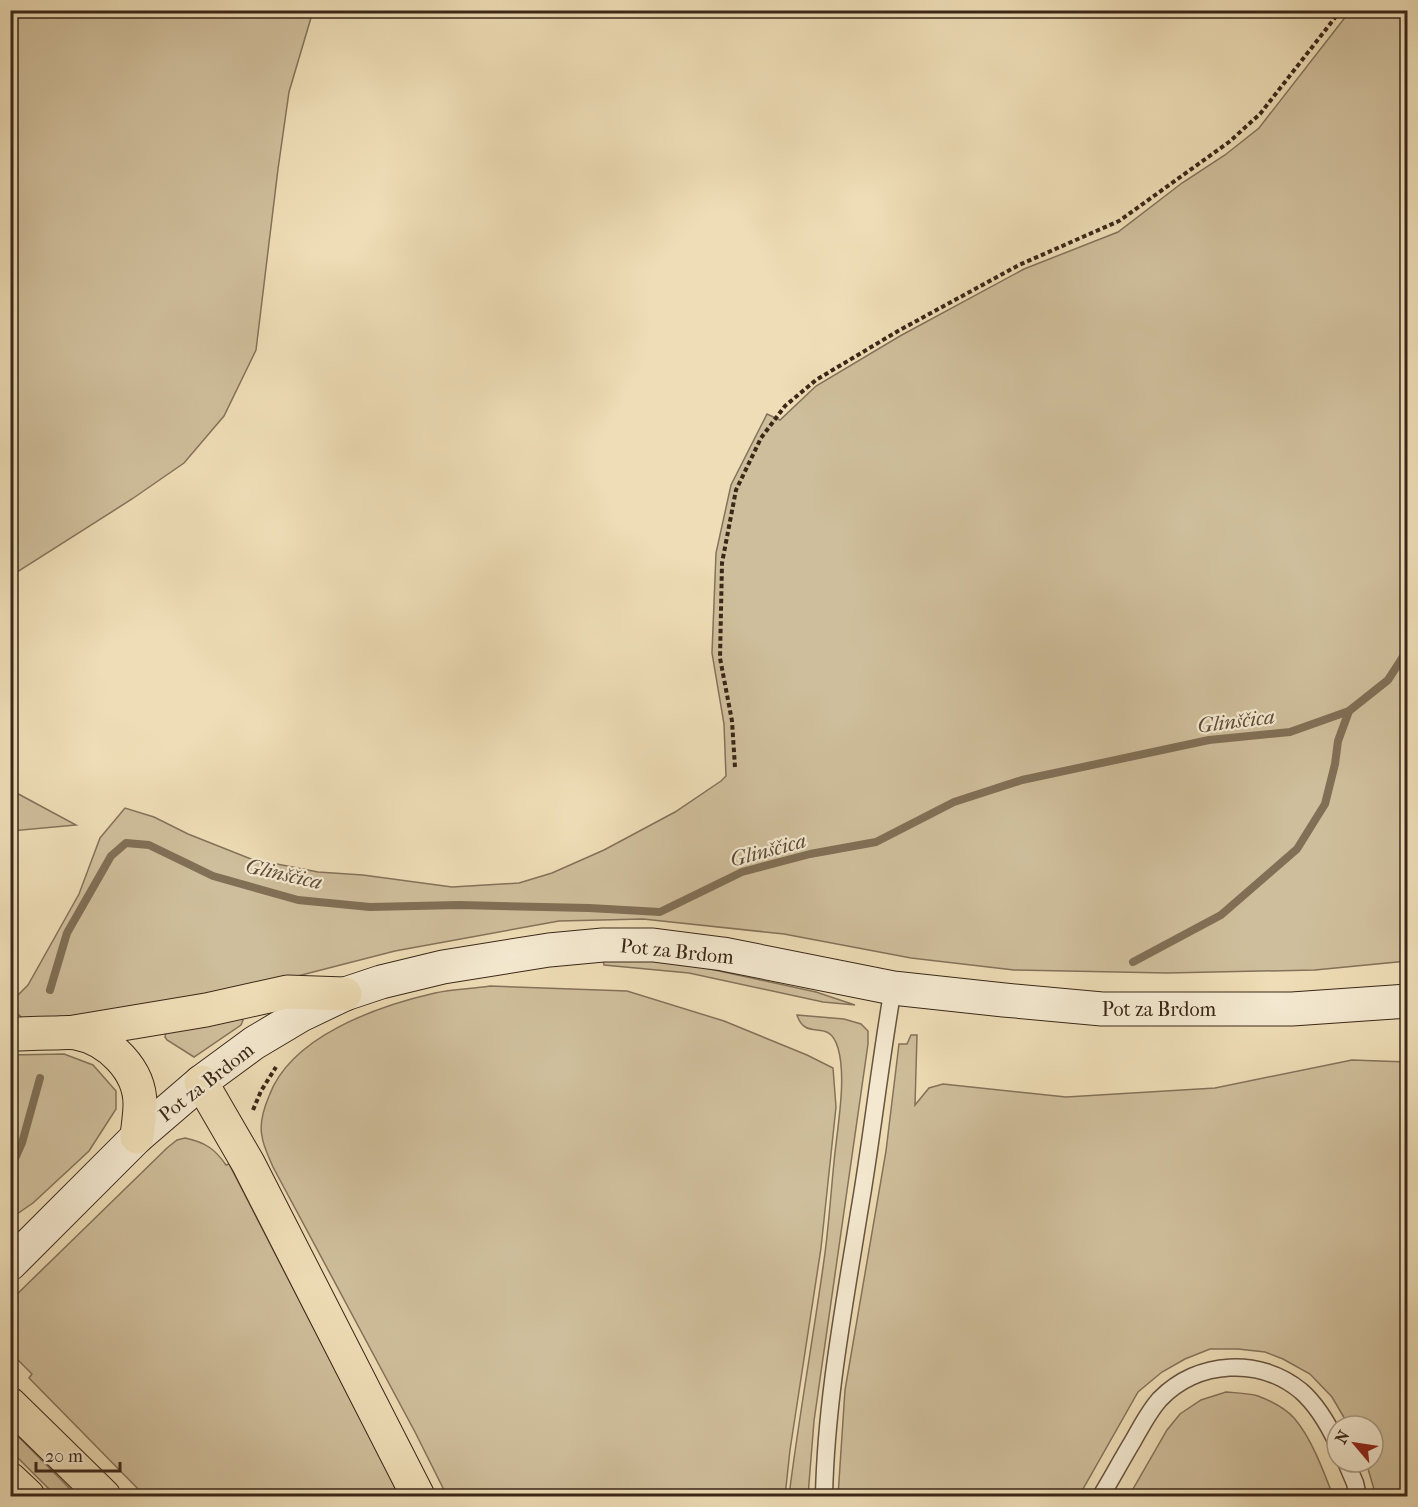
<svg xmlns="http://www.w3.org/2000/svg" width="1418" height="1507" font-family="'IM FELL French Canon',serif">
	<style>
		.green { fill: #cfbe9b; stroke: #84725a; stroke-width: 1.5 }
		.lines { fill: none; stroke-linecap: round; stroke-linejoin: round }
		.stream { stroke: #816f56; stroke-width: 8 }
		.lane-casing { stroke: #675440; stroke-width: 19 }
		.secondary-casing { stroke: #3a2718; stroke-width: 35 }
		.highway-casing { stroke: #3a2718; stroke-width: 35 }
		.path { stroke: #3a2718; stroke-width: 4; stroke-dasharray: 4.5 3; stroke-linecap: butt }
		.lane { stroke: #f4e9d0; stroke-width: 16 }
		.secondary { stroke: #f4e9d0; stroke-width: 33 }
		.highway { stroke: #eeddb6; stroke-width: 33 }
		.labels { text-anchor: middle; stroke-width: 4.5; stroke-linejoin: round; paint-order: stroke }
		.street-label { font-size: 20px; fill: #3a2718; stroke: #f4e9d0 }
		.water-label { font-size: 21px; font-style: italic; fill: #5e4b37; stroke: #f4e9d0 }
	</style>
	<rect width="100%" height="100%" fill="#eeddb6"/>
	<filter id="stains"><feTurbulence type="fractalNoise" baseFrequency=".00333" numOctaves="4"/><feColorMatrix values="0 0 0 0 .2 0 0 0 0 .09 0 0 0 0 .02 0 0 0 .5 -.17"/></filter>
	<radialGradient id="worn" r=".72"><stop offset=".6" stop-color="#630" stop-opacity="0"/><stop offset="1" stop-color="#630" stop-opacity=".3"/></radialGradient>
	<g class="green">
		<polygon points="11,10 313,11 289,92 278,169 256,350 224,416 184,463 132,499 11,576"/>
		<polygon points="1350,11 1407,11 1407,961 1315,970 1167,973 1014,970 911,958 784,934 643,919 559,921 395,951 286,979 122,1013 26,1021 11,1008 10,1003 28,985 79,894 100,838 125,808 154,817 188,834 251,859 318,872 363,875 452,887 519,883 552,873 604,850 675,812 721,781 726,776 724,724 712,653 716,553 731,485 767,414 780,420 816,386 900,336 1024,269 1118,232 1182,183 1225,155 1259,128"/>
		<polygon points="11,790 76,825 11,831"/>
		<polygon points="603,960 673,961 816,992 855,1005 823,1002 689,973 604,965"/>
		<path d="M490,986L627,991L724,1021L807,1055L833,1068L836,1107L821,1248L790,1450L785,1496H447L415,1432L273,1167C269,1157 263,1146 262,1136C259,1123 264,1108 269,1096C291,1036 378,1006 435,993C453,989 472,989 490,986Z"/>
		<path d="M797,1015L844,1019L861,1024L868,1031V1044L814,1421L808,1496H789C799,1415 814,1334 825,1253C829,1222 831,1192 834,1162C837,1129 847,1079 838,1048C829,1016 806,1043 797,1015Z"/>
		<polygon points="239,1018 243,1020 241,1025 194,1057 167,1040 165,1037 166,1032"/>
		<polygon points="911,1035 917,1035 915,1105 929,1088 943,1084 1066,1097 1215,1088 1352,1060 1407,1062 1407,1496 1376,1496 1366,1462 1373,1462 1373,1426 1349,1426 1332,1397 1310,1374 1283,1359 1265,1352 1238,1349 1210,1349 1185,1359 1162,1372 1138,1392 1079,1496 838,1496 845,1390 886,1151 899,1044 907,1044"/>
		<polygon points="64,1054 93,1065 116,1091 116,1109 89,1151 33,1203 11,1218 11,1055"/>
		<path d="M185,1138C205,1142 215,1149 226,1165L229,1164L400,1496H145L29,1378L32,1374L11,1353L10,1301L167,1148L177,1140Z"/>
		<path d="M1226,1392C1237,1393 1249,1393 1258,1396C1271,1401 1285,1408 1294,1418C1311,1437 1324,1472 1333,1496H1129L1167,1430L1180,1414L1201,1400Z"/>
		<polygon points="11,1429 77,1496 56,1496 11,1451"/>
	</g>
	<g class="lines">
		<g class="stream">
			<polyline points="1133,962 1221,915 1297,849 1325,804 1335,764 1338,741 1349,711"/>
			<polyline points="50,990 67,933 111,856 126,843 149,845 213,876 298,900 370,907 459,905 589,908 660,912 742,872 810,854 876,842 954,802 1022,780 1209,740 1290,732 1349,711 1388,680 1408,649"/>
			<polyline points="10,1170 22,1143 40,1078"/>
		</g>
		<defs>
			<g id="lane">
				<polyline points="1346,1462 1355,1483 1358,1496"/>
				<path d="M824,1496C826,1401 844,1307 859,1213C872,1138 880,1062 893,988"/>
				<path d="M1101,1496C1112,1478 1122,1459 1133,1441C1141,1427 1149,1411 1160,1399C1198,1360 1260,1357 1301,1391C1317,1405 1328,1424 1337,1443"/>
			</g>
			<polyline id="secondary" points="10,1264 137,1137 201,1082 254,1043 301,1015 345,994 381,982 443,967 549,950 603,945 653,945 723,954 893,988 1004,1000 1102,1009 1292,1009 1408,1001"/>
			<g id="highway">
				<polyline points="74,1032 206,1010 287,992 345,994"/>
				<path d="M10,1034C25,1034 39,1033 53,1033C60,1033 69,1032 76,1033C109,1039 140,1070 140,1104C140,1115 138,1126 137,1137"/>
				<polyline points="201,1082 248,1163 418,1496"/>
				<polyline points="10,1404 104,1496"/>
				<polyline points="10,1479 28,1496"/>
			</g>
		</defs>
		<use href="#lane" class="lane-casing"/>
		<use href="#secondary" class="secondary-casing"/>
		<use href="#highway" class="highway-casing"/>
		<g class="path">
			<polyline points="735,767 732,721 720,658 722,563 736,490 761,438 785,406 816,380 898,331 1019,265 1119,221 1229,142 1260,114 1341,10"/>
			<polyline points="253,1110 261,1091 276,1067"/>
		</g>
		<use href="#lane" class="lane"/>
		<use href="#secondary" class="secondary"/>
		<use href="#highway" class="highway"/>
	</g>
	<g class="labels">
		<g class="street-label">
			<text transform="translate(677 951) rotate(6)" y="7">Pot za Brdom</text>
			<text x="1159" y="1016">Pot za Brdom</text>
			<text transform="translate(206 1082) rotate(-38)" y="7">Pot za Brdom</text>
		</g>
		<g class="water-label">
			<text transform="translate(1236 721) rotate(-7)" y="7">Glinščica</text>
			<text transform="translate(768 850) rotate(-15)" y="7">Glinščica</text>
			<text transform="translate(284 874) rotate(13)" y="7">Glinščica</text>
		</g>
	</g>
	<rect width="1418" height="1507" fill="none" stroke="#eeddb6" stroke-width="36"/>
	<rect x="12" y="12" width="1394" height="1483" fill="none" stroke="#3a2718" stroke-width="3"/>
	<rect x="18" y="18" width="1382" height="1471" fill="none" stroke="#3a2718" stroke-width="1.5"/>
	<g transform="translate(1355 1444) rotate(299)"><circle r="28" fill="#f4e9d0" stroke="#aa9b86" stroke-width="1.5"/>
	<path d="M0-4.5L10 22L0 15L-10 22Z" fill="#8f2418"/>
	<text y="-9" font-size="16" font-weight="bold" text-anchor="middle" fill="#3a2718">N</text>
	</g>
	<path d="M36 1462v9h84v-9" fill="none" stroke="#3a2718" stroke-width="3"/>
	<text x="45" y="1462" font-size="18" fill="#3a2718" stroke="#f4e9d0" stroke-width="4.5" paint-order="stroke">20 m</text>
	<rect width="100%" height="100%" filter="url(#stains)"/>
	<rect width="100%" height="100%" fill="url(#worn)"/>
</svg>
